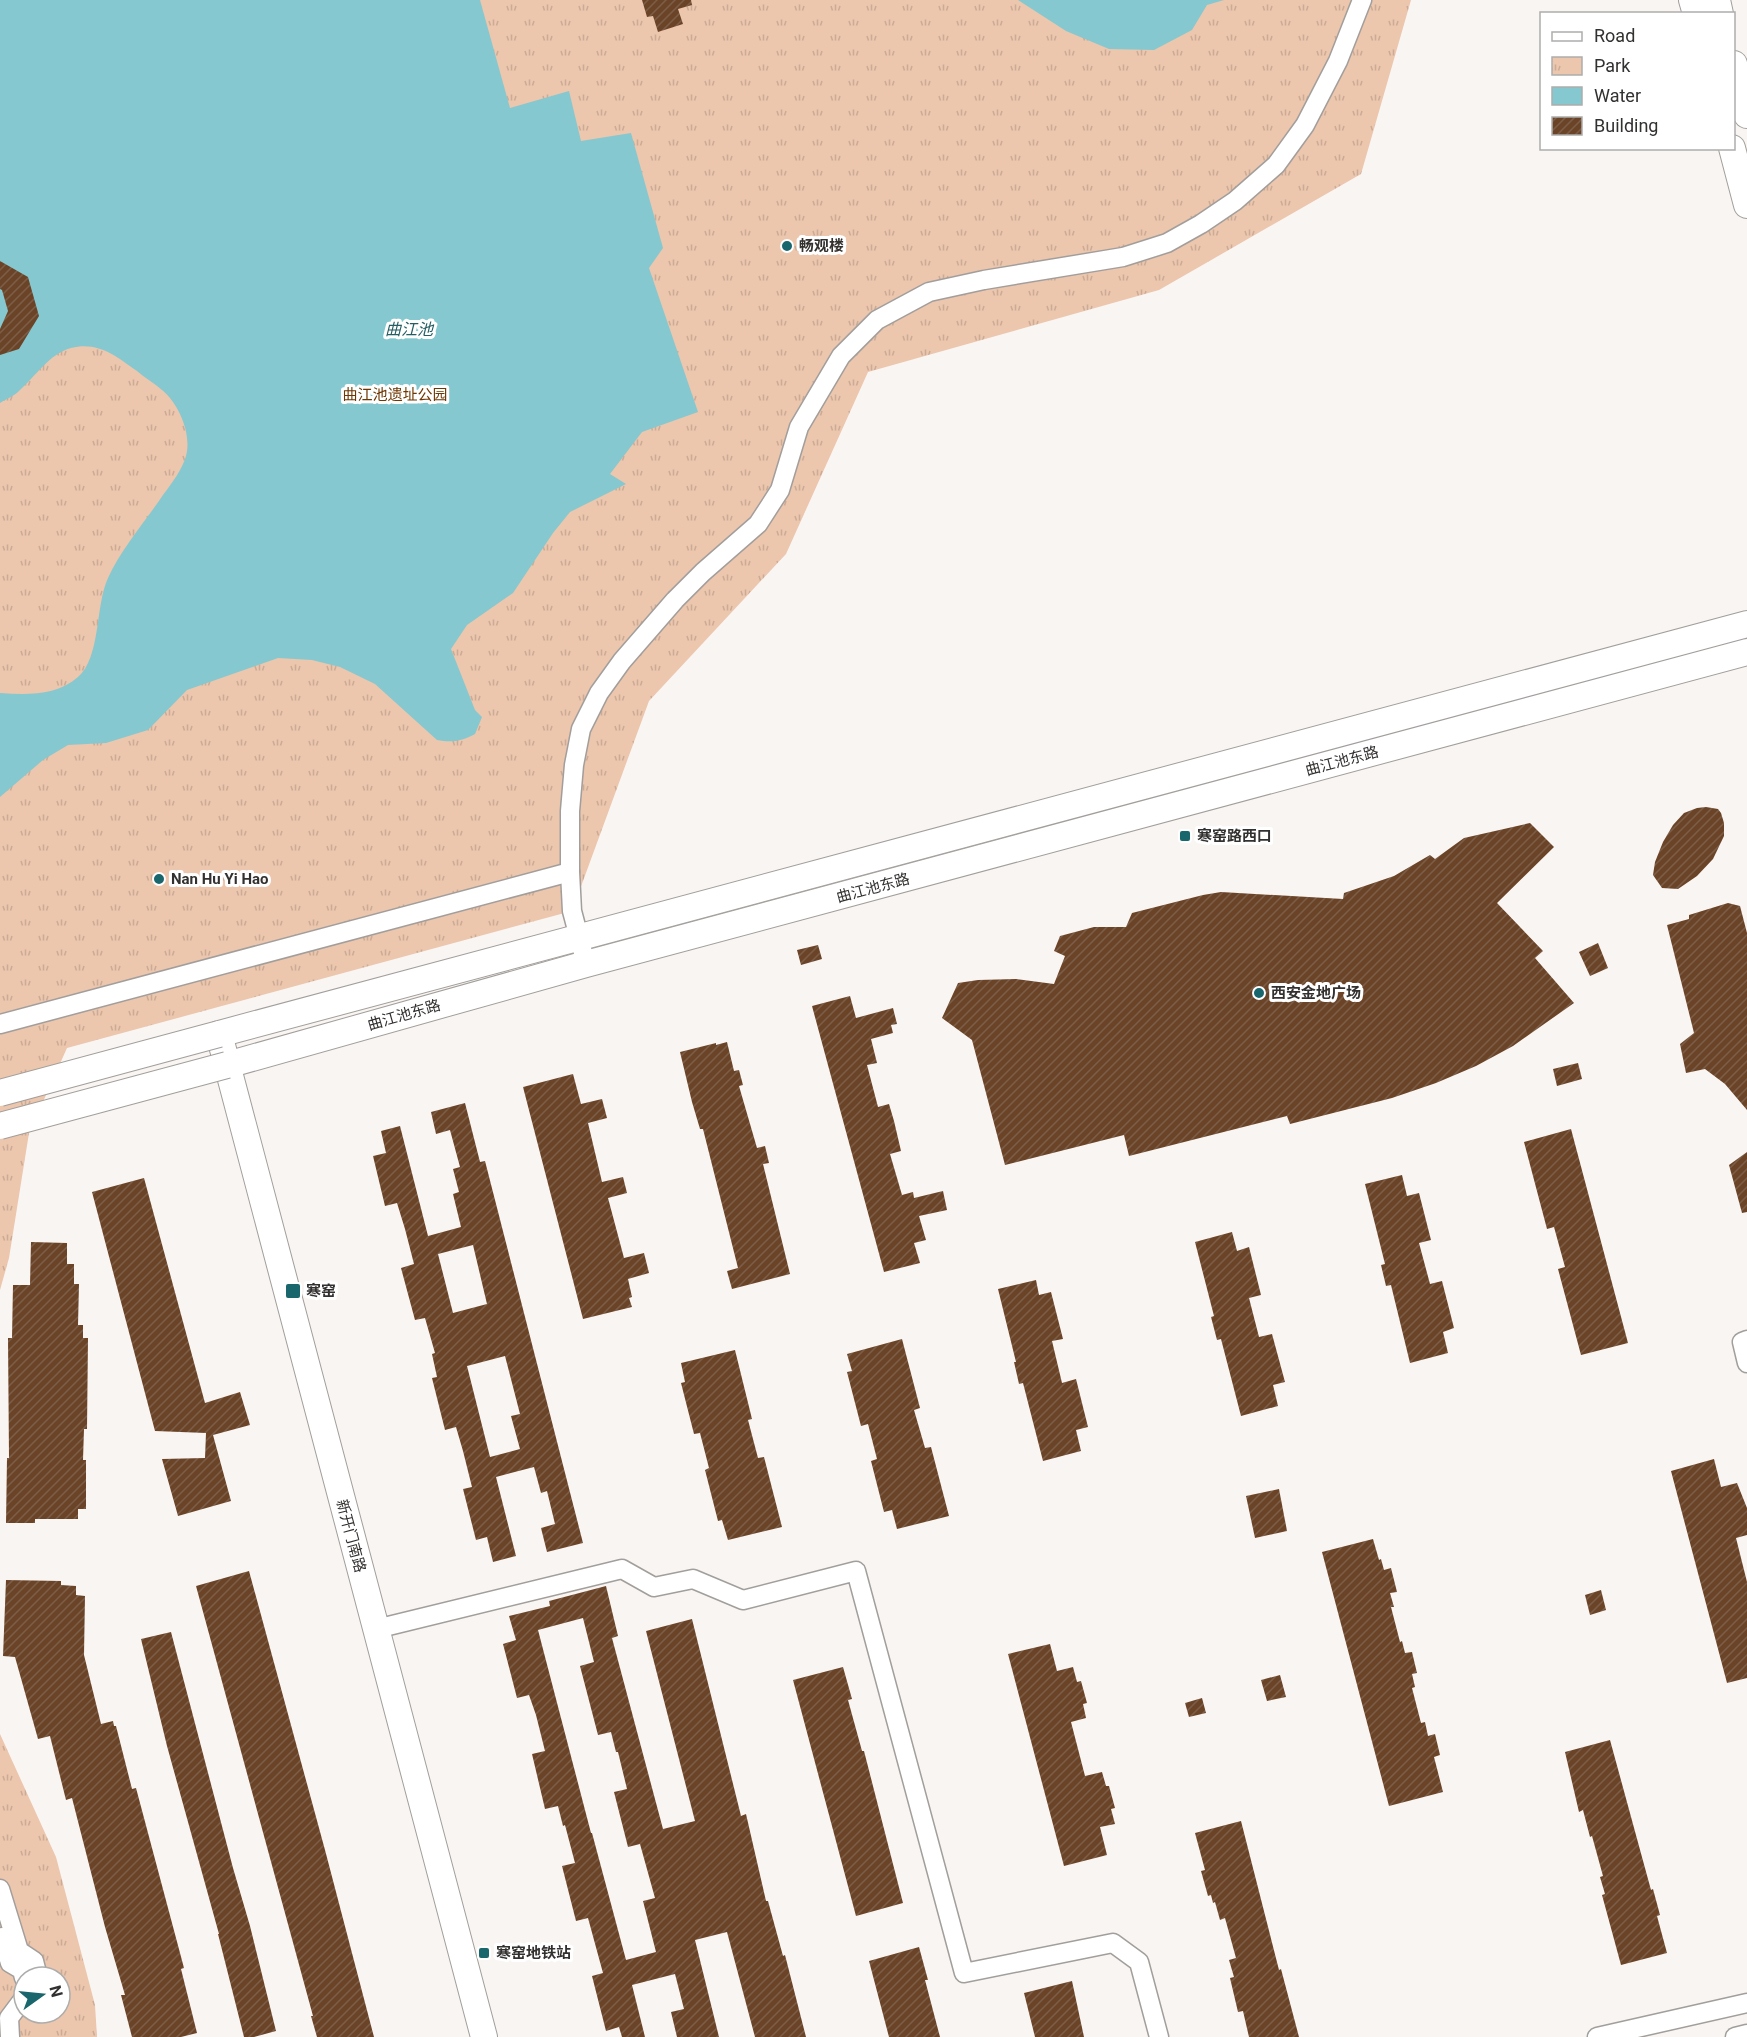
<svg xmlns="http://www.w3.org/2000/svg" width="1747" height="2037" font-family="Roboto,'Noto Sans SC',sans-serif">
	<style>
		.park { fill: url(#park-tufts); fill-rule: evenodd }
		.water { fill: #85c8cf }
		.building { fill: url(#building-hatch); fill-rule: evenodd }
		.lines { fill: none; stroke-linecap: round; stroke-linejoin: round }
		.street-casing { stroke: #a29e9b; stroke-width: 21 }
		.secondary-casing { stroke: #a29e9b; stroke-width: 28 }
		.street { stroke: #fff; stroke-width: 18 }
		.secondary { stroke: #fff; stroke-width: 26 }
		.secondary-bridge-casing { stroke: #a29e9b; stroke-width: 28; stroke-linecap: butt }
		.secondary-bridge { stroke: #fff; stroke-width: 26 }
		.poi-dot { fill: #19666d; stroke: #fff; stroke-width: 2 }
		.labels { text-anchor: middle; stroke-width: 6; stroke-linejoin: round; paint-order: stroke }
		.poi-label { font-size: 15px; font-weight: bold; fill: #333130; stroke: #fff; text-anchor: start }
		.park-label { font-size: 15px; fill: #6e3600; stroke: #fff }
		.street-label { font-size: 15px; fill: #333130; stroke: #fff }
		.water-label { font-size: 16px; font-style: italic; fill: #265e64; stroke: #fff }
	</style>
	<defs>
		<pattern id="park-tufts" width="24" height="20" patternUnits="userSpaceOnUse" patternTransform="scale(1.5)"><rect width="24" height="20" fill="#ecc6ad"/><path d="M3 7l-1-3M5 7V3M7 7l1-3M15 17l-1-3M17 17v-4M19 17l1-3" fill="none" stroke="#cbab95"/></pattern>
		<pattern id="building-hatch" width="6" height="6" patternUnits="userSpaceOnUse" patternTransform="scale(1.5)"><rect width="6" height="6" fill="#6b4428"/><path d="M-1 1l2-2M0 6l6-6M5 7l2-2" fill="none" stroke="#7c5d47"/></pattern>
	</defs>
	<rect width="100%" height="100%" fill="#f9f5f2"/>
	<g class="park">
		<polygon points="0,0 1411,0 1361,174 1159,290 868,372 786,554 649,701 572,911 67,1048 29,1133 9,1258 0,1290"/>
		<path d="M0,1734L56,1857L95,2005L97,2037H0ZM24,1977H60V2013H24Z"/>
	</g>
	<g class="water">
		<path d="M0,0H480L510,108L569,91L581,141L631,133L663,248L649,268L698,412L642,432L610,474L626,484L570,512L553,533L513,593L467,625L451,649L475,710L482,717L475,734C462,741 452,743 437,740L375,684L340,667L312,660L278,658L187,690L148,730L106,743L68,745L43,760L0,797V693C27,695 56,696 78,677C101,657 95,606 108,578C121,549 145,522 163,495C172,483 182,470 186,456C192,434 179,404 162,390C154,383 145,378 137,371C116,356 98,341 71,348C49,354 36,376 19,391C14,396 6,399 0,403Z"/>
		<polygon points="1018,0 1224,0 1207,5 1192,30 1154,50 1109,49 1066,31"/>
	</g>
	<g class="building">
		<polygon points="642,0 691,0 692,5 678,9 683,24 658,32 653,16 647,17"/>
		<polygon points="0,261 28,277 39,316 19,349 0,355 0,329 8,311 2,290 0,289"/>
		<polygon points="1706,807 1718,809 1721,813 1724,823 1724,836 1713,859 1697,876 1678,889 1662,888 1653,875 1655,862 1663,842 1673,825 1684,813 1697,808"/>
		<polygon points="1530,823 1554,847 1497,903 1543,951 1535,958 1574,1003 1513,1046 1476,1066 1436,1083 1392,1098 1290,1124 1287,1116 1129,1156 1124,1135 1005,1165 972,1040 942,1018 958,983 978,980 1016,979 1054,984 1065,956 1054,951 1060,936 1094,927 1126,927 1132,913 1203,895 1221,892 1343,899 1344,893 1394,876 1430,855 1435,859 1464,838"/>
		<polygon points="1728,903 1740,906 1747,933 1747,1110 1725,1084 1705,1069 1686,1073 1680,1044 1694,1033 1667,925 1689,919 1689,915"/>
		<polygon points="1598,943 1608,968 1590,976 1579,952"/>
		<polygon points="818,945 822,959 801,965 797,950"/>
		<polygon points="850,996 856,1018 893,1008 897,1024 891,1025 893,1033 871,1039 877,1063 867,1065 878,1107 889,1104 894,1121 901,1151 890,1154 902,1195 913,1192 914,1198 943,1191 947,1210 919,1216 926,1240 914,1243 920,1263 884,1272 812,1006"/>
		<polygon points="727,1042 734,1071 739,1070 743,1085 739,1086 757,1148 765,1146 769,1163 763,1164 790,1274 732,1289 727,1271 738,1268 703,1129 700,1129 692,1102 680,1052 716,1043 716,1045"/>
		<polygon points="1578,1063 1582,1079 1557,1086 1553,1069"/>
		<polygon points="573,1074 581,1104 602,1099 607,1118 588,1123 602,1182 623,1177 627,1193 608,1198 624,1258 644,1253 649,1273 628,1279 632,1297 629,1298 632,1307 583,1319 523,1087"/>
		<path d="M465,1103L480,1162L485,1161L583,1543L547,1552L541,1528L555,1524L547,1491L541,1493L534,1467L496,1477L516,1556L493,1562L487,1537L476,1540L463,1489L472,1487L463,1451L456,1427L445,1430L432,1378L437,1377L432,1354L435,1353L425,1318L415,1320L401,1268L414,1264L405,1229L397,1203L385,1206L373,1156L386,1153L381,1131L400,1126L428,1236L461,1227L453,1194L459,1192L453,1169L460,1167L450,1130L436,1134L431,1112ZM473,1245L487,1304L453,1313L438,1254ZM505,1356L520,1414L511,1416L520,1449L490,1457L467,1366Z"/>
		<polygon points="1571,1129 1628,1343 1581,1355 1558,1269 1565,1267 1554,1227 1547,1229 1524,1142"/>
		<polygon points="1747,1152 1747,1212 1742,1213 1729,1165"/>
		<polygon points="1402,1175 1407,1196 1419,1193 1431,1240 1419,1243 1430,1284 1442,1281 1454,1328 1443,1332 1448,1353 1410,1363 1391,1285 1386,1286 1381,1265 1385,1264 1365,1184"/>
		<polygon points="144,1178 205,1403 240,1392 250,1425 213,1435 231,1501 178,1516 162,1459 205,1458 206,1433 155,1431 92,1192"/>
		<polygon points="1232,1232 1237,1251 1249,1247 1261,1295 1249,1298 1259,1337 1272,1334 1285,1382 1273,1385 1278,1406 1241,1416 1221,1339 1217,1340 1211,1317 1214,1316 1195,1242"/>
		<polygon points="31,1242 67,1243 67,1264 74,1264 74,1284 79,1284 78,1325 83,1325 83,1338 88,1338 87,1429 84,1429 83,1460 86,1460 86,1509 78,1509 78,1519 35,1519 35,1523 6,1523 7,1458 9,1458 8,1338 12,1338 13,1285 30,1285"/>
		<polygon points="1036,1280 1039,1295 1051,1292 1063,1339 1052,1341 1062,1383 1076,1379 1088,1427 1076,1430 1081,1451 1043,1461 1023,1383 1019,1384 1014,1362 1016,1362 998,1289"/>
		<polygon points="902,1339 920,1408 914,1410 925,1448 931,1447 949,1516 897,1529 892,1510 884,1512 871,1461 877,1459 868,1424 861,1426 847,1372 852,1371 847,1354"/>
		<polygon points="735,1350 752,1419 748,1420 758,1458 764,1457 782,1527 728,1540 722,1520 718,1521 705,1470 709,1468 700,1433 694,1434 681,1383 685,1382 681,1363"/>
		<polygon points="1714,1459 1721,1487 1737,1483 1747,1508 1747,1535 1736,1538 1747,1582 1747,1678 1727,1683 1671,1471"/>
		<polygon points="1279,1489 1287,1531 1255,1538 1246,1496"/>
		<polygon points="1373,1539 1379,1560 1381,1559 1384,1570 1391,1568 1397,1592 1390,1593 1394,1607 1391,1607 1400,1642 1402,1641 1405,1653 1412,1652 1417,1673 1412,1674 1415,1687 1412,1688 1421,1723 1425,1722 1428,1736 1435,1734 1440,1755 1434,1757 1443,1792 1389,1806 1322,1552"/>
		<polygon points="249,1571 325,1850 374,2037 317,2037 311,2016 313,2016 196,1586"/>
		<polygon points="6,1580 61,1581 61,1585 76,1586 76,1595 85,1596 84,1655 101,1724 113,1721 114,1726 116,1726 132,1789 136,1788 184,1968 181,1969 197,2033 181,2037 132,2037 121,1995 125,1995 105,1927 72,1798 66,1800 50,1736 38,1739 15,1657 3,1656"/>
		<path d="M606,1586L618,1636L612,1638L663,1829L695,1821L646,1631L692,1619L741,1816L746,1814L766,1901H768L783,1956L785,1955L806,2037H755L727,1932L695,1940L719,2037H677L671,2012L684,2009L675,1974L632,1985L645,2037H622L619,2027L606,2031L592,1976L603,1973L588,1918L576,1921L562,1866L575,1863L565,1825L563,1826L558,1806L545,1809L532,1754L545,1751L536,1715L529,1695L517,1698L503,1644L516,1640L509,1616L550,1606L549,1601ZM583,1618L594,1662L580,1666L598,1735L611,1732L616,1752H618L627,1789L614,1792L628,1847L640,1844L655,1898L643,1901L656,1952L626,1960L592,1833H591L538,1630Z"/>
		<polygon points="1601,1590 1606,1610 1590,1615 1585,1595"/>
		<polygon points="171,1632 233,1868 250,1926 276,2031 254,2037 244,2037 218,1934 219,1934 167,1746 141,1639"/>
		<polygon points="1050,1644 1057,1671 1073,1667 1077,1682 1081,1681 1087,1703 1083,1704 1086,1718 1071,1722 1085,1776 1102,1772 1106,1786 1109,1786 1115,1808 1111,1809 1115,1824 1100,1827 1107,1855 1064,1866 1008,1654"/>
		<polygon points="843,1667 852,1699 848,1700 862,1751 864,1751 903,1903 856,1916 793,1680"/>
		<polygon points="1280,1675 1286,1697 1267,1701 1261,1680"/>
		<polygon points="1202,1698 1206,1713 1189,1717 1185,1703"/>
		<polygon points="1610,1740 1651,1890 1653,1889 1660,1915 1657,1916 1667,1953 1621,1965 1602,1895 1605,1894 1600,1877 1603,1876 1592,1836 1590,1837 1583,1810 1579,1812 1565,1752"/>
		<polygon points="1241,1821 1279,1970 1281,1969 1299,2037 1249,2037 1243,2011 1238,2012 1230,1978 1234,1977 1229,1960 1236,1958 1225,1918 1220,1920 1215,1902 1213,1903 1211,1895 1208,1896 1201,1871 1205,1870 1195,1833"/>
		<polygon points="919,1947 928,1980 925,1980 940,2037 889,2037 869,1961"/>
		<polygon points="1072,1981 1084,2037 1035,2037 1024,1993"/>
	</g>
	<g class="lines">
		<defs>
			<g id="street">
				<polyline points="586,964 572,911 570,872 570,811 574,765 581,729 599,693 622,661 675,600 703,572 758,524 780,490 799,427 841,356 877,320 929,292 984,280 1123,257 1167,243 1201,224 1235,201 1276,165 1305,125 1338,61 1362,0"/>
				<polyline points="0,1024 570,872"/>
				<polyline points="1747,1340 1742,1342 1747,1363"/>
				<polyline points="376,1629 622,1569 654,1587 693,1579 743,1600 856,1571 964,1973 1113,1943 1139,1962 1159,2037"/>
				<polyline points="0,1889 19,1951 34,1961 38,1977"/>
				<polyline points="2,1937 10,1963 22,1970 24,1978"/>
				<polyline points="10,2037 9,2018 24,1998"/>
				<polyline points="1597,2037 1747,2003"/>
				<polyline points="1735,2037 1747,2034"/>
			</g>
			<g id="secondary">
				<polyline points="1692,0 1696,14"/>
				<polyline points="1717,0 1720,14"/>
				<polyline points="1734,64 1747,115"/>
				<polyline points="1732,148 1747,205"/>
				<polyline points="227,1065 586,964 1747,652"/>
				<polyline points="484,2037 219,1034 1747,624"/>
			</g>
		</defs>
		<use href="#street" class="street-casing"/>
		<use href="#secondary" class="secondary-casing"/>
		<use href="#street" class="street"/>
		<use href="#secondary" class="secondary"/>
		<defs>
			<g id="secondary-bridge">
				<polyline points="0,1093 219,1034"/>
				<polyline points="0,1126 227,1065"/>
			</g>
		</defs>
		<use href="#secondary-bridge" class="secondary-bridge-casing"/>
		<use href="#secondary-bridge" class="secondary-bridge"/>
	</g>
	<g class="poi-dot">
		<circle cx="787" cy="246" r="6"/>
		<rect x="1179" y="830" width="12" height="12" rx="3"/>
		<circle cx="159" cy="879" r="6"/>
		<circle cx="1259" cy="993" r="6"/>
		<rect x="285" y="1283" width="16" height="16" rx="3"/>
		<rect x="478" y="1947" width="12" height="12" rx="3"/>
	</g>
	<g class="labels">
		<g class="poi-label">
			<text x="799" y="251">畅观楼</text>
			<text x="1197" y="841">寒窑路西口</text>
			<text x="171" y="884">Nan Hu Yi Hao</text>
			<text x="1271" y="998">西安金地广场</text>
			<text x="306" y="1296">寒窑</text>
			<text x="496" y="1958">寒窑地铁站</text>
		</g>
		<g class="park-label">
			<text x="395" y="400">曲江池遗址公园</text>
		</g>
		<g class="street-label">
			<text transform="translate(1342 761) rotate(-15)" y="5">曲江池东路</text>
			<text transform="translate(873 888) rotate(-15)" y="5">曲江池东路</text>
			<text transform="translate(404 1015) rotate(-16)" y="5">曲江池东路</text>
			<text transform="translate(351 1536) rotate(75)" y="5">新开门南路</text>
		</g>
		<g class="water-label">
			<text x="409" y="335">曲江池</text>
		</g>
	</g>
	<rect x="1540" y="12" width="195" height="138" fill="#ffffff" stroke="#adadac" stroke-width="1.5"/>
	<rect x="1552" y="32" width="30" height="9" fill="#ffffff" stroke="#adadac" stroke-width="1.5"/>
	<text x="1594" y="42" font-size="18" fill="#333130">Road</text>
	<rect x="1552" y="57" width="30" height="18" fill="url(#park-tufts)" stroke="#adadac" stroke-width="1.5"/>
	<text x="1594" y="72" font-size="18" fill="#333130">Park</text>
	<rect x="1552" y="87" width="30" height="18" fill="#85c8cf" stroke="#adadac" stroke-width="1.5"/>
	<text x="1594" y="102" font-size="18" fill="#333130">Water</text>
	<rect x="1552" y="117" width="30" height="18" fill="url(#building-hatch)" stroke="#adadac" stroke-width="1.5"/>
	<text x="1594" y="132" font-size="18" fill="#333130">Building</text>
	<g transform="translate(42 1995) rotate(75)"><circle r="28" fill="#ffffff" stroke="#adadac" stroke-width="1.5"/>
	<path d="M0-4.5L10 22L0 15L-10 22Z" fill="#19666d"/>
	<text y="-9" font-size="16" font-weight="bold" text-anchor="middle" fill="#333130">N</text>
	</g>
</svg>
